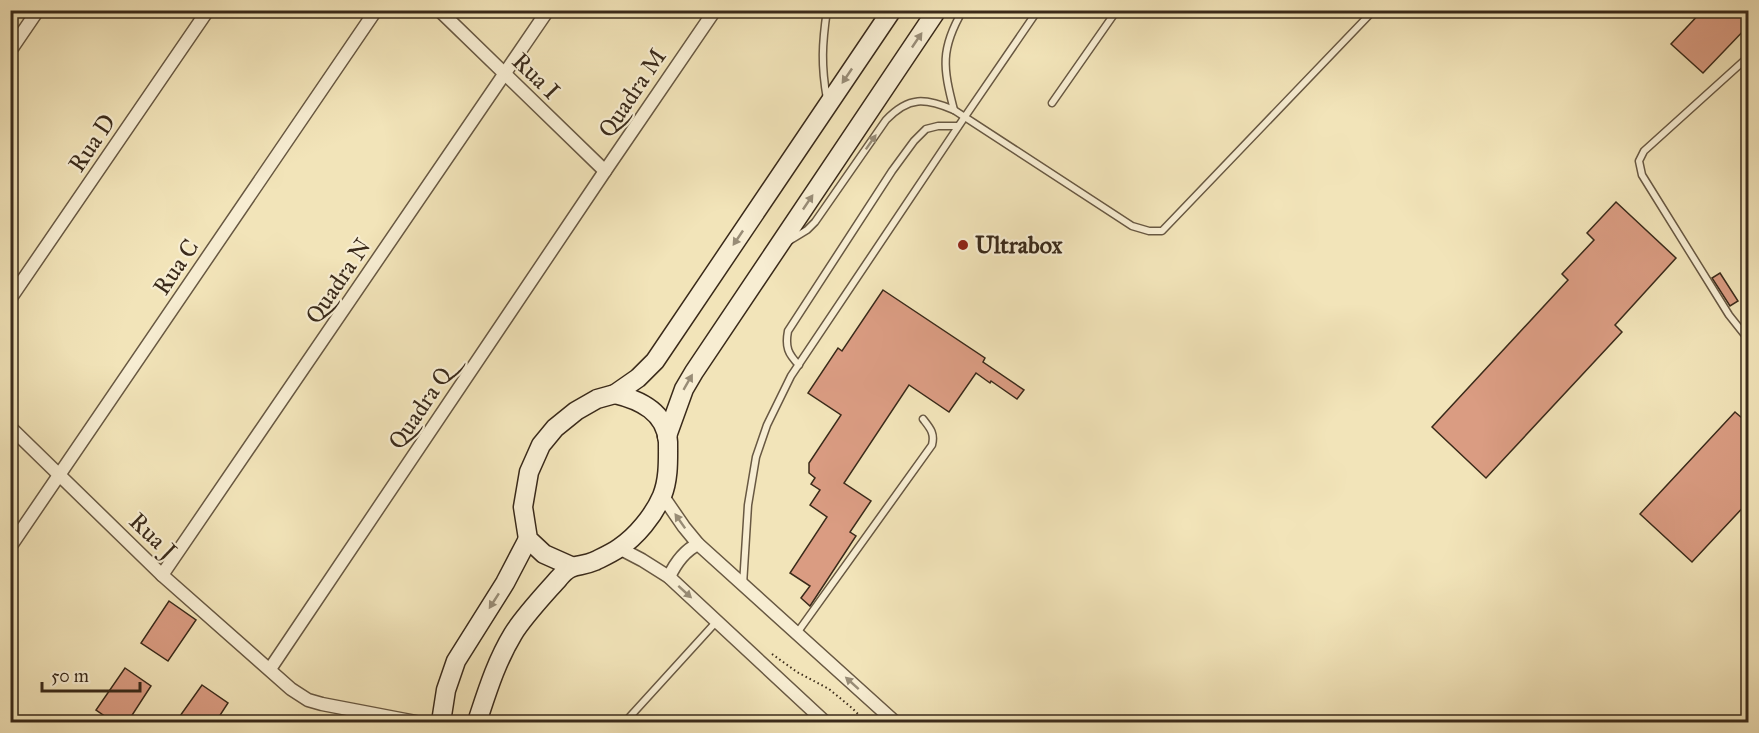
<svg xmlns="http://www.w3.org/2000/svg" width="1759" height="733" font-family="'IM FELL Great Primer',serif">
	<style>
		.building { fill: #da9c82; stroke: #3a2a1a; stroke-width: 1.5 }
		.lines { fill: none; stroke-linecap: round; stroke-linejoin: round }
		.service-casing { stroke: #685842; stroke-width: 9 }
		.minor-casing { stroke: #685842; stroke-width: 15 }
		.secondary-casing { stroke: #3a2a1a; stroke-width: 21 }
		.path { stroke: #3a2a1a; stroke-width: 2; stroke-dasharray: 1.5 3; stroke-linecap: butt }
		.service { stroke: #f7edd2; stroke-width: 6 }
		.minor { stroke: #f7edd2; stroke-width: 12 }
		.secondary { stroke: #f7edd2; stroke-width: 18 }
		.oneway { fill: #988c76 }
		.poi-dot { fill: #8f2418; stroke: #f7edd2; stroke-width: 2 }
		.labels { text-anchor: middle; stroke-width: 4.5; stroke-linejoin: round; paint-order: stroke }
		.street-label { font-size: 24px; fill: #3a2a1a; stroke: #f7edd2 }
		.poi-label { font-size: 24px; font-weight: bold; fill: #3a2a1a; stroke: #f7edd2; text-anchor: start }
	</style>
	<rect width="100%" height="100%" fill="#f2e4b9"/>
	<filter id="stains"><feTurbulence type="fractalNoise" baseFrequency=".00333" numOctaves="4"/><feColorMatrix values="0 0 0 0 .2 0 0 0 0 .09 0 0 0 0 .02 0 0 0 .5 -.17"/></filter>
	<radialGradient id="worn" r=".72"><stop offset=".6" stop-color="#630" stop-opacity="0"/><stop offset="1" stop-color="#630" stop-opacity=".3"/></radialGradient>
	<g class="building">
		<polygon points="1703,10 1745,10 1749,14 1749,25 1703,73 1671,44"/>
		<polygon points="1616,202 1676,258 1615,325 1622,332 1486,478 1432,427 1568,280 1562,274 1594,240 1587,233"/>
		<polygon points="1720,273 1738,301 1730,306 1712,278"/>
		<polygon points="883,290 985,358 983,362 1024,390 1017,399 991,381 990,383 976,373 949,412 909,385 844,483 871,501 850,532 856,536 810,606 801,598 810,586 790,573 827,517 810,505 820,490 811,484 815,478 809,473 809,463 841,415 808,393 838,348 842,351"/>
		<polygon points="1735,412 1749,424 1749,501 1692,562 1640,514"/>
		<polygon points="169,601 196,620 168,661 141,643"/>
		<polygon points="125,668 151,686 127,723 115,723 96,710"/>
		<polygon points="202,685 228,703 215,723 175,723"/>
	</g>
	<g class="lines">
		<defs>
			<g id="service">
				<polyline points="1747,58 1644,151 1639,161 1642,175 1729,315 1748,339"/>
				<path d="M827,99C821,66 822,44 827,10"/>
				<polyline points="1052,103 1117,10"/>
				<path d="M954,110C943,68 940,49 963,10"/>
				<path d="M789,241L807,230L815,222L886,120C909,96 925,98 954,110L1132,226L1149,231H1162L1374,10"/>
				<path d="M799,365C788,354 785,347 788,331L892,171L914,141L926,129L938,126H958"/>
				<polyline points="743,585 748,505 756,457 767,425 791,376 964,118 1038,10"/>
				<path d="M797,633L932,445C935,433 930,428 923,419"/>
				<polyline points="625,722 717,621"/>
			</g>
			<g id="minor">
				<polyline points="439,10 605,171"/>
				<polyline points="10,51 38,10"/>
				<polyline points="10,299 208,10"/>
				<polyline points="10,427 162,575 291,689 308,700 322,704 416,722"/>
				<polyline points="662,495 684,527 698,544 895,722"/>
				<polyline points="10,547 376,10"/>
				<polyline points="619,548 642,560 669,577 825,722"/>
				<polyline points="162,575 548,10"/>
				<path d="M669,577C676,562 684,551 698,544"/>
				<polyline points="270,669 605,171 715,10"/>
			</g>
			<g id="secondary">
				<polyline points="667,436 684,389 694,372 937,10"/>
				<polyline points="571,566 544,554 528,539 523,507 529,472 541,445 555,428 576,411 597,399 615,394 638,378 655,361 892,10"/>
				<polyline points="441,722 446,690 456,661 505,583 528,539"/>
				<path d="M477,722C487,692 496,662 513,634C524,616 545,594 559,578C572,562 579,568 595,561C603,557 612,553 619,548C636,537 654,515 662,496C669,479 668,459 668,442C666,412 640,400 615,394"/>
			</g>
		</defs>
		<use href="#service" class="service-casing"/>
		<use href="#minor" class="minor-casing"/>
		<use href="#secondary" class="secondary-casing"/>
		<polyline class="path" points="772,654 797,672 829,689 852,708 866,722"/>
		<use href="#service" class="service"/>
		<use href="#minor" class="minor"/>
		<use href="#secondary" class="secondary"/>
	</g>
	<defs><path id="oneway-solid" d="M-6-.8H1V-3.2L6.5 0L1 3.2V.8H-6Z" transform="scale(1.5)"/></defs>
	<g class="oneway">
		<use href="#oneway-solid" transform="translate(917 40) rotate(-56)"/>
		<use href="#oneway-solid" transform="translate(847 76) rotate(124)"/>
		<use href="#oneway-solid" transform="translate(871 142) rotate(-55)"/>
		<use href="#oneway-solid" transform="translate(808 202) rotate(-56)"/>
		<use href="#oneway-solid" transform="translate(738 238) rotate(124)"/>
		<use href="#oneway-solid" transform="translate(688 382) rotate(-60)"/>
		<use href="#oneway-solid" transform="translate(680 521) rotate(-125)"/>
		<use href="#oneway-solid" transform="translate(685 592) rotate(42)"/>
		<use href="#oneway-solid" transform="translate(494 601) rotate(123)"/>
		<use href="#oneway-solid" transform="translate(852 683) rotate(-138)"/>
	</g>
	<circle class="poi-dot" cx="963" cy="245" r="6"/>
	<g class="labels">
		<g class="street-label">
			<text transform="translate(536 76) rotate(44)" y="8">Rua I</text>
			<text transform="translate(632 93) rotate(-56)" y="8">Quadra M</text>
			<text transform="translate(92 143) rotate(-56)" y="8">Rua D</text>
			<text transform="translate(176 267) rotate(-56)" y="8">Rua C</text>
			<text transform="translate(338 281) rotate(-56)" y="8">Quadra N</text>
			<text transform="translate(420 408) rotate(-56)" y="8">Quadra Q</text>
			<text transform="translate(153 536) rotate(44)" y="8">Rua J</text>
		</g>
		<g class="poi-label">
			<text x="975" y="253">Ultrabox</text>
		</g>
	</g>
	<rect width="1759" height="733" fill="none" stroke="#f2e4b9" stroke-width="36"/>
	<rect x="12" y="12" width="1735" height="709" fill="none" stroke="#3a2a1a" stroke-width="3"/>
	<rect x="18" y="18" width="1723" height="697" fill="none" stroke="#3a2a1a" stroke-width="1.5"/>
	<path d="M42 682v9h98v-9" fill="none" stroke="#3a2a1a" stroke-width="3"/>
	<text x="51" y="682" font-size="18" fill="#3a2a1a" stroke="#f7edd2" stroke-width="4.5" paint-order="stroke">50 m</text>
	<rect width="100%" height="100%" filter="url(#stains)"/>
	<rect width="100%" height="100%" fill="url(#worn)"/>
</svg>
